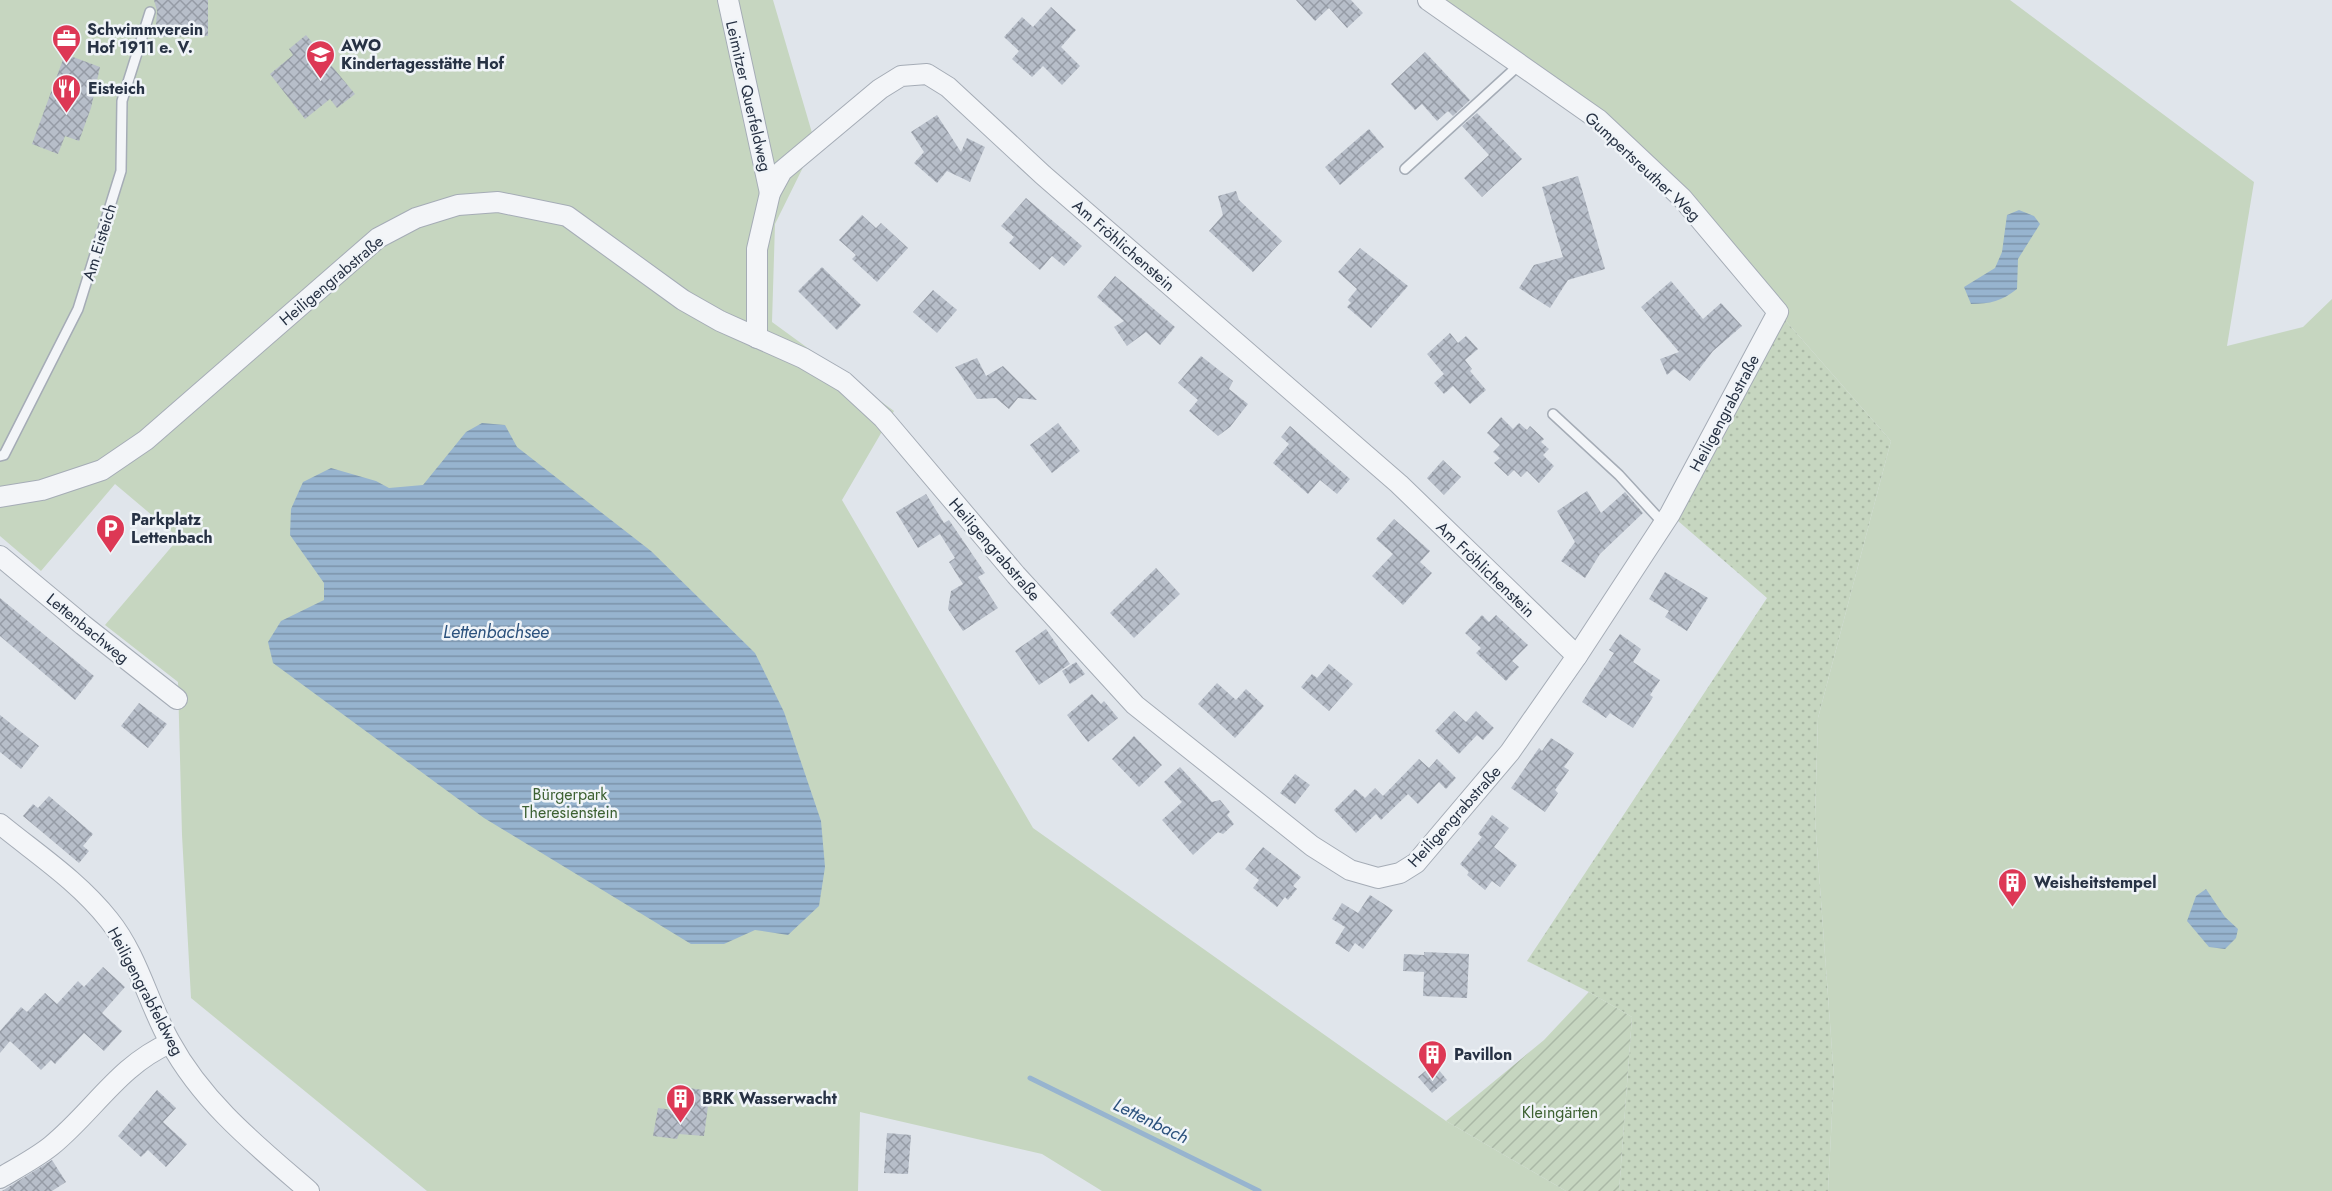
<svg xmlns="http://www.w3.org/2000/svg" width="2332" height="1191" font-family="Jost,sans-serif">
	<style>
		.grass { fill: url(#grass-dots) }
		.park { fill: #c6d6c0 }
		.garden { fill: url(#garden-furrows) }
		.water { fill: url(#water-rules) }
		.lines { fill: none; stroke-linecap: round; stroke-linejoin: round }
		.stream { stroke: #97b4cf; stroke-width: 5 }
		.building { fill: url(#building-cross-hatch) }
		.lane-casing { stroke: #a5acb6; stroke-width: 12 }
		.street-casing { stroke: #a5acb6; stroke-width: 22 }
		.lane { stroke: #f3f5f8; stroke-width: 9 }
		.street { stroke: #f3f5f8; stroke-width: 20 }
		.labels { text-anchor: middle; stroke-width: 5; stroke-linejoin: round; paint-order: stroke }
		.poi-label { font-size: 16px; font-weight: bold; fill: #273244; stroke: #f0f4f8; text-anchor: start }
		.street-label { font-size: 16px; fill: #273244; stroke: #f0f4f8 }
		.park-label { font-size: 16px; fill: #3d6132; stroke: #f0f4f8 }
		.water-label { font-size: 18px; font-style: italic; fill: #2c527d; stroke: #f0f4f8 }
	</style>
	<defs>
		<pattern id="grass-dots" width="8" height="8" patternUnits="userSpaceOnUse" patternTransform="scale(1.5)"><rect width="8" height="8" fill="#c6d6c0"/><path d="M2 2h.1M6 6h.1" fill="none" stroke="#aab8a6" stroke-width="1.8" stroke-linecap="round"/></pattern>
		<pattern id="garden-furrows" width="10" height="10" patternUnits="userSpaceOnUse" patternTransform="scale(1.5)"><rect width="10" height="10" fill="#c6d6c0"/><path d="M-1 1l2-2M0 10L10 0M9 11l2-2" fill="none" stroke="#aab8a6"/></pattern>
		<pattern id="water-rules" width="6" height="5" patternUnits="userSpaceOnUse" patternTransform="scale(1.5)"><rect width="6" height="5" fill="#97b4cf"/><path d="M0 2.5h6" fill="none" stroke="#7b93aa"/></pattern>
		<pattern id="building-cross-hatch" width="8" height="8" patternUnits="userSpaceOnUse" patternTransform="scale(1.5)"><rect width="8" height="8" fill="#b7bec9"/><path d="M0 0l8 8M0 8l8-8" fill="none" stroke="#959ba5"/></pattern>
	</defs>
	<rect width="100%" height="100%" fill="#e0e5eb"/>
	<polygon class="grass" points="1778,312 1891,441 1818,718 1815,819 1834,1077 1828,1191 1619,1191 1632,1017 1589,992 1527,961 1767,598 1670,514"/>
	<g class="park">
		<polygon points="0,0 773,0 815,143 775,224 772,322 894,411 842,500 1033,828 1446,1121 1566,1191 1102,1191 1042,1154 860,1112 858,1191 427,1191 191,998 182,835 178,682 105,625 179,538 115,484 41,571 0,536"/>
		<polygon points="1428,0 2010,0 2254,182 2227,346 2303,327 2332,299 2332,1191 1828,1191 1834,1077 1815,819 1818,718 1891,441 1778,312 1599,120"/>
	</g>
	<polygon class="garden" points="1589,992 1632,1017 1619,1191 1566,1191 1446,1121 1544,1040"/>
	<g class="water">
		<path d="M2019,210L2034,216L2040,224L2018,259L2017,289C2002,301 1990,304 1971,304L1964,287L1995,268L2002,252L2007,215Z"/>
		<polygon points="482,423 505,425 517,447 651,551 755,653 784,712 821,821 825,867 819,906 788,935 755,930 724,944 691,944 484,818 273,663 268,642 281,621 324,600 324,583 290,535 291,509 303,482 331,468 376,481 389,488 423,485 466,432"/>
		<polygon points="2206,889 2225,917 2238,929 2236,938 2225,949 2209,947 2187,921 2196,896"/>
	</g>
	<g class="lines">
		<polyline class="stream" points="1030,1078 1259,1191"/>
	</g>
	<g class="building">
		<polygon points="154,0 208,0 208,36 155,37 157,11"/>
		<polygon points="1296,0 1351,0 1363,13 1347,28 1329,8 1315,21"/>
		<polygon points="1051,7 1076,30 1061,47 1080,66 1062,85 1043,66 1032,77 1012,59 1019,51 1004,37 1022,17 1033,27"/>
		<polygon points="306,35 355,94 337,108 330,99 305,119 270,74 293,55 289,49"/>
		<polygon points="1425,52 1470,100 1453,116 1448,111 1437,121 1422,104 1415,110 1391,84"/>
		<polygon points="65,54 100,67 91,108 79,141 65,136 58,154 32,144"/>
		<polygon points="1477,113 1522,159 1482,197 1464,178 1489,155 1462,126"/>
		<polygon points="937,115 961,152 967,138 985,147 970,182 947,171 937,183 914,163 924,152 911,132"/>
		<polygon points="1369,129 1384,147 1340,185 1325,167"/>
		<polygon points="1578,176 1605,269 1568,280 1550,308 1519,288 1534,265 1563,257 1542,187"/>
		<polygon points="1236,191 1239,200 1282,241 1253,272 1209,231 1223,215 1218,196"/>
		<polygon points="1026,198 1082,246 1064,266 1052,256 1040,270 1009,243 1014,237 1001,226"/>
		<polygon points="862,215 876,228 881,223 908,248 877,282 852,259 856,255 839,240"/>
		<polygon points="1360,248 1408,286 1371,328 1347,307 1351,303 1348,300 1357,289 1338,272"/>
		<polygon points="822,267 861,305 837,330 798,291"/>
		<polygon points="1115,276 1175,327 1160,345 1146,332 1127,346 1114,327 1124,321 1097,297"/>
		<polygon points="1671,281 1703,319 1721,303 1742,326 1713,351 1690,381 1674,369 1667,375 1660,359 1679,352 1641,307"/>
		<polygon points="933,290 957,310 937,333 913,312"/>
		<polygon points="1450,333 1458,343 1466,336 1478,349 1465,360 1472,369 1470,371 1486,390 1470,404 1453,386 1444,394 1434,383 1444,374 1427,354"/>
		<polygon points="1201,356 1233,381 1229,389 1248,404 1230,427 1218,436 1189,411 1198,400 1178,383"/>
		<polygon points="977,358 986,376 1003,366 1037,400 1018,398 1009,409 996,398 977,399 955,367"/>
		<polygon points="1501,417 1513,429 1519,423 1527,430 1530,426 1544,439 1541,442 1549,449 1543,455 1554,466 1539,483 1527,471 1521,477 1514,470 1508,476 1494,463 1500,458 1493,452 1500,445 1487,433"/>
		<polygon points="1058,423 1080,451 1052,473 1030,445"/>
		<polygon points="1290,426 1350,479 1337,494 1320,480 1308,494 1273,463 1289,444 1281,437"/>
		<polygon points="1443,460 1461,477 1444,495 1427,478"/>
		<polygon points="1587,491 1601,513 1625,492 1643,513 1600,554 1585,578 1561,561 1575,542 1557,511"/>
		<polygon points="926,494 944,523 949,520 985,573 978,577 998,608 963,631 948,609 951,591 963,584 949,562 955,558 940,534 918,548 896,512"/>
		<polygon points="1394,519 1430,551 1420,562 1432,573 1403,605 1372,576 1393,554 1376,539"/>
		<polygon points="1156,568 1180,594 1134,638 1110,613"/>
		<polygon points="1665,572 1708,598 1687,631 1665,617 1669,611 1649,599"/>
		<polygon points="0,598 94,676 75,700 0,636"/>
		<polygon points="1482,615 1489,622 1496,615 1528,645 1512,661 1519,667 1506,681 1476,653 1481,648 1465,633"/>
		<polygon points="1046,629 1070,664 1039,685 1015,651"/>
		<polygon points="1620,634 1641,649 1633,662 1660,680 1650,695 1653,697 1633,728 1610,713 1606,718 1582,702 1614,653 1609,650"/>
		<polygon points="1076,662 1085,674 1070,684 1062,671"/>
		<polygon points="1329,664 1353,684 1329,711 1301,687 1312,674 1317,678"/>
		<polygon points="1217,683 1236,700 1246,689 1264,706 1235,738 1198,704"/>
		<polygon points="1092,694 1101,704 1104,701 1118,718 1088,742 1067,715"/>
		<polygon points="139,703 167,724 148,748 121,726"/>
		<polygon points="1454,711 1466,722 1476,711 1494,728 1483,740 1477,735 1459,754 1435,731"/>
		<polygon points="0,715 39,746 21,769 0,752"/>
		<polygon points="1134,736 1162,765 1139,787 1112,759"/>
		<polygon points="1551,738 1574,753 1564,767 1569,770 1555,790 1558,793 1545,812 1511,788 1539,748 1542,751"/>
		<polygon points="1419,759 1429,768 1437,759 1456,778 1446,789 1439,782 1418,804 1408,794 1381,820 1376,814 1356,833 1334,810 1355,789 1365,798 1375,788 1383,796"/>
		<polygon points="1180,767 1212,802 1220,800 1230,812 1227,815 1234,824 1223,834 1218,832 1193,855 1162,820 1182,802 1164,782"/>
		<polygon points="1295,774 1310,785 1295,804 1280,793"/>
		<polygon points="49,796 93,834 83,846 89,851 79,863 23,816 33,804 38,808"/>
		<polygon points="1492,815 1509,828 1494,847 1517,865 1500,887 1492,881 1485,890 1467,875 1469,872 1460,864 1482,837 1478,834"/>
		<polygon points="1263,847 1301,877 1293,886 1297,889 1288,900 1285,897 1277,907 1253,888 1259,880 1245,869"/>
		<polygon points="1370,895 1393,910 1363,949 1355,943 1349,952 1335,943 1345,927 1332,919 1342,903 1358,913"/>
		<polygon points="1424,952 1469,954 1467,998 1423,996 1424,972 1403,971 1404,954 1424,955"/>
		<polygon points="103,967 125,987 102,1013 122,1031 104,1051 84,1033 55,1064 51,1060 41,1070 10,1041 0,1053 0,1031 21,1007 27,1012 45,993 57,1004 78,981 84,987"/>
		<polygon points="1434,1064 1447,1080 1432,1093 1418,1077"/>
		<polygon points="689,1088 710,1091 704,1136 679,1134 677,1139 653,1136 658,1108 680,1111 683,1091"/>
		<polygon points="157,1090 176,1108 163,1122 187,1144 166,1167 148,1150 141,1157 118,1136"/>
		<polygon points="887,1133 911,1135 908,1174 884,1173"/>
		<polygon points="52,1160 66,1182 52,1191 2,1191"/>
	</g>
	<g class="lines">
		<defs>
			<g id="lane">
				<polyline points="1405,169 1519,65"/>
				<polyline points="1553,414 1619,475 1663,523"/>
				<polyline points="0,456 4,455 78,309 121,171 122,101 150,12"/>
			</g>
			<g id="street">
				<polyline points="728,0 770,193"/>
				<polyline points="757,338 757,249 770,193 782,171 880,89 901,76 927,74 948,87 1043,175 1399,484 1577,656"/>
				<polyline points="0,497 42,490 102,470 146,440 378,238 416,218 458,205 498,202 567,216 683,300 720,321 803,358 844,382 883,418 1016,575 1135,705 1312,846 1350,870 1378,878 1400,873 1416,863 1510,752 1577,656 1670,514 1778,312 1682,198 1599,120 1428,0"/>
				<polyline points="0,556 83,625 177,699"/>
				<path d="M0,824C38,855 78,881 109,920C138,956 148,1003 170,1042C203,1103 257,1146 309,1191"/>
				<path d="M0,1178C17,1168 36,1158 51,1146C93,1112 119,1065 170,1043"/>
			</g>
		</defs>
		<use href="#lane" class="lane-casing"/>
		<use href="#street" class="street-casing"/>
		<use href="#lane" class="lane"/>
		<use href="#street" class="street"/>
	</g>
	<defs>
		<symbol id="office-pin" viewBox="-11 -11 22 30"><path d="M0 17L-7.5 6A9.5 9.5 0 1 1 7.5 6Z" fill="#dd3855" stroke="#f0f4f8"/><path d="M-6-3h4V-5.5h4V-3h4V5H-6ZM-1-4.5V-3h2v-1.5ZM-6 0V1H6V0Z" fill="#fff"/></symbol>
		<symbol id="school-pin" viewBox="-11 -11 22 30"><path d="M0 17L-7.5 6A9.5 9.5 0 1 1 7.5 6Z" fill="#dd3855" stroke="#f0f4f8"/><path d="M0-5L7-2L0 1L-7-2ZM-4 1L0 2.5L4 1V4Q0 6-4 4Z" fill="#fff"/></symbol>
		<symbol id="restaurant-pin" viewBox="-11 -11 22 30"><path d="M0 17L-7.5 6A9.5 9.5 0 1 1 7.5 6Z" fill="#dd3855" stroke="#f0f4f8"/><path d="M-5-6h1v4h1v-4h1v4h1v-4h1v5L-1.5 .5V6h-2V.5L-5-1ZM5-6V6H3V1.5H1.5Q1.5-4 5-6Z" fill="#fff"/></symbol>
		<symbol id="parking-pin" viewBox="-11 -11 22 30"><path d="M0 17L-7.5 6A9.5 9.5 0 1 1 7.5 6Z" fill="#dd3855" stroke="#f0f4f8"/><path d="M-3.5-5.5H1a3.5 3.5 0 0 1 0 7H-1V5.5H-3.5ZM-1-3.4V-.6H.8a1.4 1.4 0 0 0 0-2.8Z" fill="#fff"/></symbol>
		<symbol id="building-pin" viewBox="-11 -11 22 30"><path d="M0 17L-7.5 6A9.5 9.5 0 1 1 7.5 6Z" fill="#dd3855" stroke="#f0f4f8"/><path d="M-4-6H4V6H1V3H-1V6H-4ZM-2.5-4.3h1.7v1.8h-1.7ZM.8-4.3h1.7v1.8H.8ZM-2.5-1h1.7V.8h-1.7ZM.8-1h1.7V.8H.8Z" fill="#fff"/></symbol>
	</defs>
	<g fill-rule="evenodd">
		<use href="#office-pin" x="50" y="22" width="33" height="45"/>
		<use href="#school-pin" x="304" y="38" width="33" height="45"/>
		<use href="#restaurant-pin" x="50" y="72" width="33" height="45"/>
		<use href="#parking-pin" x="94" y="512" width="33" height="45"/>
		<use href="#building-pin" x="1996" y="866" width="33" height="45"/>
		<use href="#building-pin" x="1416" y="1038" width="33" height="45"/>
		<use href="#building-pin" x="664" y="1082" width="33" height="45"/>
	</g>
	<g class="labels">
		<g class="poi-label">
			<text x="87" y="35">Schwimmverein<tspan x="87" dy="18">Hof 1911 e. V.</tspan></text>
			<text x="341" y="51">AWO<tspan x="341" dy="18">Kindertagesstätte Hof</tspan></text>
			<text x="88" y="94">Eisteich</text>
			<text x="131" y="525">Parkplatz<tspan x="131" dy="18">Lettenbach</tspan></text>
			<text x="2034" y="888">Weisheitstempel</text>
			<text x="1454" y="1060">Pavillon</text>
			<text x="702" y="1104">BRK Wasserwacht</text>
		</g>
		<g class="street-label">
			<text transform="translate(749 96) rotate(77)" y="6">Leimitzer Querfeldweg</text>
			<text transform="translate(1643 166) rotate(43)" y="6">Gumpertsreuther Weg</text>
			<text transform="translate(99 242) rotate(-73)" y="6">Am Eisteich</text>
			<text transform="translate(1124 245) rotate(41)" y="6">Am Fröhlichenstein</text>
			<text transform="translate(331 280) rotate(-40)" y="6">Heiligengrabstraße</text>
			<text transform="translate(1724 413) rotate(-62)" y="6">Heiligengrabstraße</text>
			<text transform="translate(995 549) rotate(49)" y="6">Heiligengrabstraße</text>
			<text transform="translate(1486 569) rotate(44)" y="6">Am Fröhlichenstein</text>
			<text transform="translate(88 628) rotate(39)" y="6">Lettenbachweg</text>
			<text transform="translate(1454 816) rotate(-48)" y="6">Heiligengrabstraße</text>
			<text transform="translate(146 991) rotate(62)" y="6">Heiligengrabfeldweg</text>
		</g>
		<g class="park-label">
			<text x="570" y="800">Bürgerpark<tspan x="570" dy="18">Theresienstein</tspan></text>
			<text x="1560" y="1118">Kleingärten</text>
		</g>
		<g class="water-label">
			<text x="496" y="638">Lettenbachsee</text>
			<text transform="translate(1151 1121) rotate(26)" y="6">Lettenbach</text>
		</g>
	</g>
</svg>
